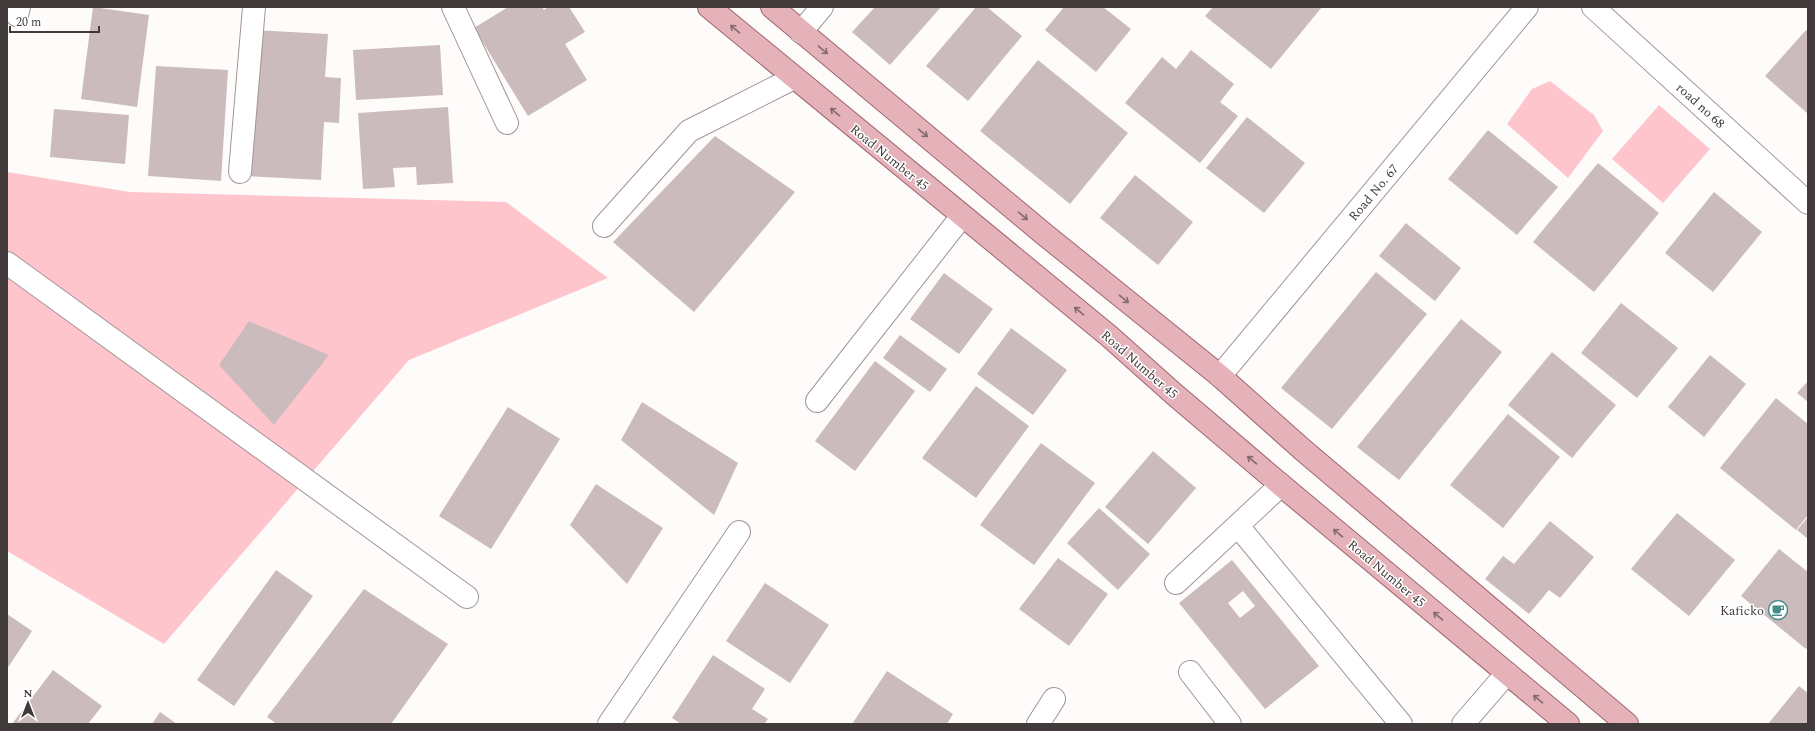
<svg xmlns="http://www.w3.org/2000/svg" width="1815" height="731" font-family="Spectral,serif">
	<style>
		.green { fill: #ffc5cc }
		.building { fill: #ccbbbd; fill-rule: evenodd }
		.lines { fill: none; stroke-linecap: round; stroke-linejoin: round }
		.minor-casing { stroke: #a39395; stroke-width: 24 }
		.major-casing { stroke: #a0666e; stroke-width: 24 }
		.minor { stroke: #fff; stroke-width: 22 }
		.major { stroke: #e5b2b9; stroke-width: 22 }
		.oneway { stroke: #836a6d }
		.labels { text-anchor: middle; stroke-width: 3; stroke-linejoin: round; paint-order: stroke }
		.street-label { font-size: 13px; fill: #413a3b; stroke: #fff }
		.poi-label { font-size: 13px; fill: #413a3b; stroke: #fff; text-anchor: end }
	</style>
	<rect width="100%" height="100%" fill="#fefbfb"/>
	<g class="green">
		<polygon points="1550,81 1594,115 1603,131 1568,178 1507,124 1532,89"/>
		<polygon points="1659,105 1710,149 1663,203 1612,159"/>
		<polygon points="7,172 130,192 506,202 608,278 409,360 164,644 7,551"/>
	</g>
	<g class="building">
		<polygon points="93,7 149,15 137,107 81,99"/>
		<polygon points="508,7 542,7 544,10 548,7 569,7 585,32 565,44 587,80 528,116 474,28"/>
		<polygon points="875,7 941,7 890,65 852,32"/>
		<polygon points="976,7 987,7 1022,36 968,101 926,66"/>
		<polygon points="1064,7 1103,7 1131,29 1096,72 1045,30"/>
		<polygon points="1213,7 1322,7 1271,69 1205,16"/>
		<polygon points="254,30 328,34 325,77 341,78 339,123 324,122 321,180 247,176"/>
		<polygon points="1806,30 1808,32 1807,113 1765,76"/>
		<polygon points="440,45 443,95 356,100 353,50"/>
		<polygon points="1191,50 1234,84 1220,102 1238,116 1200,163 1125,103 1162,57 1176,69"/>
		<polygon points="1038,60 1128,133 1070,204 980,131"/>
		<polygon points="156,66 228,70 221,181 148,176"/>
		<polygon points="448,107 453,183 417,185 416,167 393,168 395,187 363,189 358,113"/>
		<polygon points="54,109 129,115 125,164 50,157"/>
		<polygon points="1247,117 1305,163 1264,213 1206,168"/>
		<polygon points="1488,130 1558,187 1517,235 1448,179"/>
		<polygon points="715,136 795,192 694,312 613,242"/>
		<polygon points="1598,163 1659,213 1594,292 1533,242"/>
		<polygon points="1135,175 1193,222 1158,265 1100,218"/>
		<polygon points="1714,192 1762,232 1713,292 1665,253"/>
		<polygon points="1406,223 1461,268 1435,301 1379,256"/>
		<polygon points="1376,272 1427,314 1332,429 1281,388"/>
		<polygon points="944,273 993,309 959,354 910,319"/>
		<polygon points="1621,303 1678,348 1637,398 1581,353"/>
		<polygon points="1461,319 1502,352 1399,480 1357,447"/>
		<polygon points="249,321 329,355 274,425 219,365"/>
		<polygon points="1011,328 1067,370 1033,415 977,374"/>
		<polygon points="900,335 947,369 930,392 883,358"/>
		<polygon points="1552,352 1616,405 1572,458 1508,405"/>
		<polygon points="1710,355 1746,384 1704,437 1668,407"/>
		<polygon points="875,361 915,391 855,471 815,441"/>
		<polygon points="1808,381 1808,402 1797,393"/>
		<polygon points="976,386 1029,426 976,498 922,458"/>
		<polygon points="1776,398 1808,424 1808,515 1796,530 1720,468"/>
		<polygon points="642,402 738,463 714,515 621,440"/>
		<polygon points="508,407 560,439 491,549 439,516"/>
		<polygon points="1508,414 1560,457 1503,528 1450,485"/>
		<polygon points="1041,443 1095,483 1034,565 980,525"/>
		<polygon points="1153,451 1196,488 1148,544 1105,507"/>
		<polygon points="596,484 663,528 627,584 570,525"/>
		<polygon points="1099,508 1150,554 1118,590 1067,543"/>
		<polygon points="1677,513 1735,560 1689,616 1631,569"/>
		<polygon points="1808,517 1808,539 1797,530"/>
		<polygon points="1550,521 1594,557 1560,598 1549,590 1529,614 1485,579 1503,556 1514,564"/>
		<polygon points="1779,549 1808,572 1808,647 1806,649 1741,596"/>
		<polygon points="1058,558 1108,594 1069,646 1019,609"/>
		<path d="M1232,560L1319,666L1265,709L1179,603ZM1243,591L1255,606L1240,618L1228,603Z"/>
		<polygon points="276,570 313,596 234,706 197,680"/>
		<polygon points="765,583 829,625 790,683 726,641"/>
		<polygon points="364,589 448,644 391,724 277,724 267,717"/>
		<polygon points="7,614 32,631 7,669"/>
		<polygon points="713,655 765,689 752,709 768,719 764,724 681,724 672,718"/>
		<polygon points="53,670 102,706 88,724 12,724"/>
		<polygon points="887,671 953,714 947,724 852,724"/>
		<polygon points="1799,686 1808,693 1808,724 1768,724"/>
		<polygon points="160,712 177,724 152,724"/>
	</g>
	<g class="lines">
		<defs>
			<g id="minor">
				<polyline points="453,7 507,123"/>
				<polyline points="1593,7 1808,203"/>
				<polyline points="17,15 19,7"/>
				<polyline points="801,32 822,7"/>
				<polyline points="240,172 254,7"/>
				<polyline points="604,226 689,131 794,78"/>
				<polyline points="7,263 467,597"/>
				<polyline points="1220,376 1527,7"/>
				<polyline points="817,401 962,216"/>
				<polyline points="1238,526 1401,724"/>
				<polyline points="1176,583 1281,485"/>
				<polyline points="1190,672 1230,724"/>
				<polyline points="609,724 739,532"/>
				<polyline points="1038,724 1054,699"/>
				<polyline points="1463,724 1507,673"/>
			</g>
			<g id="major">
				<polyline points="709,7 1109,336 1174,394 1281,485 1568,724"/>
				<polyline points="772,7 1044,234 1220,376 1303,450 1627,724"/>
			</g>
		</defs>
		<use href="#minor" class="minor-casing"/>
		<use href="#major" class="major-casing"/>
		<use href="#minor" class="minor"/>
		<use href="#major" class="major"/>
	</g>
	<defs><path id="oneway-shaft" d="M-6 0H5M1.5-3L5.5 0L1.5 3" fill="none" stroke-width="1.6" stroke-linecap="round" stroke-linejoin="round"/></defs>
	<g class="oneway">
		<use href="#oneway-shaft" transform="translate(735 29) rotate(-140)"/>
		<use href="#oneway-shaft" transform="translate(823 50) rotate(40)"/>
		<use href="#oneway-shaft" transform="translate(835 112) rotate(-141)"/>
		<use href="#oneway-shaft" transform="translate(923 133) rotate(40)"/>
		<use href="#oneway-shaft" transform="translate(1023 216) rotate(40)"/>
		<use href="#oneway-shaft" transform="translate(1124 299) rotate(39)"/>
		<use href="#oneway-shaft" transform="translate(1079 311) rotate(-141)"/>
		<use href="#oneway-shaft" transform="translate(1252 460) rotate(-140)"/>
		<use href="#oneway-shaft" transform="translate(1338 533) rotate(-140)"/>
		<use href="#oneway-shaft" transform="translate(1438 616) rotate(-140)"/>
		<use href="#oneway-shaft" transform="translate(1538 699) rotate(-140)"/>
	</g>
	<defs>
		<symbol id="cafe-ring" viewBox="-11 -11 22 22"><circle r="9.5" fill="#fff" stroke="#468e8a" stroke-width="1.5"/><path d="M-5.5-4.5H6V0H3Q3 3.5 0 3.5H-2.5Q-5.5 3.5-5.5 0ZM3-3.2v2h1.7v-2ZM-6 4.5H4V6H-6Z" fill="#468e8a"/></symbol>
	</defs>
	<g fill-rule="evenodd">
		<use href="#cafe-ring" x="1767" y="599" width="22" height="22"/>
	</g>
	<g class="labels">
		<g class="street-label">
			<text transform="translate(1701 105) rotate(42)" y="5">road no 68</text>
			<text transform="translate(890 157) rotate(39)" y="5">Road Number 45</text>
			<text transform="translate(1373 192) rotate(-50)" y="5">Road No. 67</text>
			<text transform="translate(1140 364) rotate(41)" y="5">Road Number 45</text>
			<text transform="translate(1387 573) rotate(40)" y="5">Road Number 45</text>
		</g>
		<g class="poi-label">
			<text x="1764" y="615">Kaficko</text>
		</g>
	</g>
	<rect width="1815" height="731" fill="none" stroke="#413a3b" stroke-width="16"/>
	<g transform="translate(28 703)" stroke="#ffffff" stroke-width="3" paint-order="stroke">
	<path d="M0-3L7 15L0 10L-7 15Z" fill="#413a3b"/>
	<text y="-6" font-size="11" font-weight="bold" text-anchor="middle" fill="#413a3b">N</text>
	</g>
	<path d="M10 26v6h89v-6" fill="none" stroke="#413a3b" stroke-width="2"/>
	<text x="16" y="26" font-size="12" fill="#413a3b" stroke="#ffffff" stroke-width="3" paint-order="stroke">20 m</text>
</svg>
